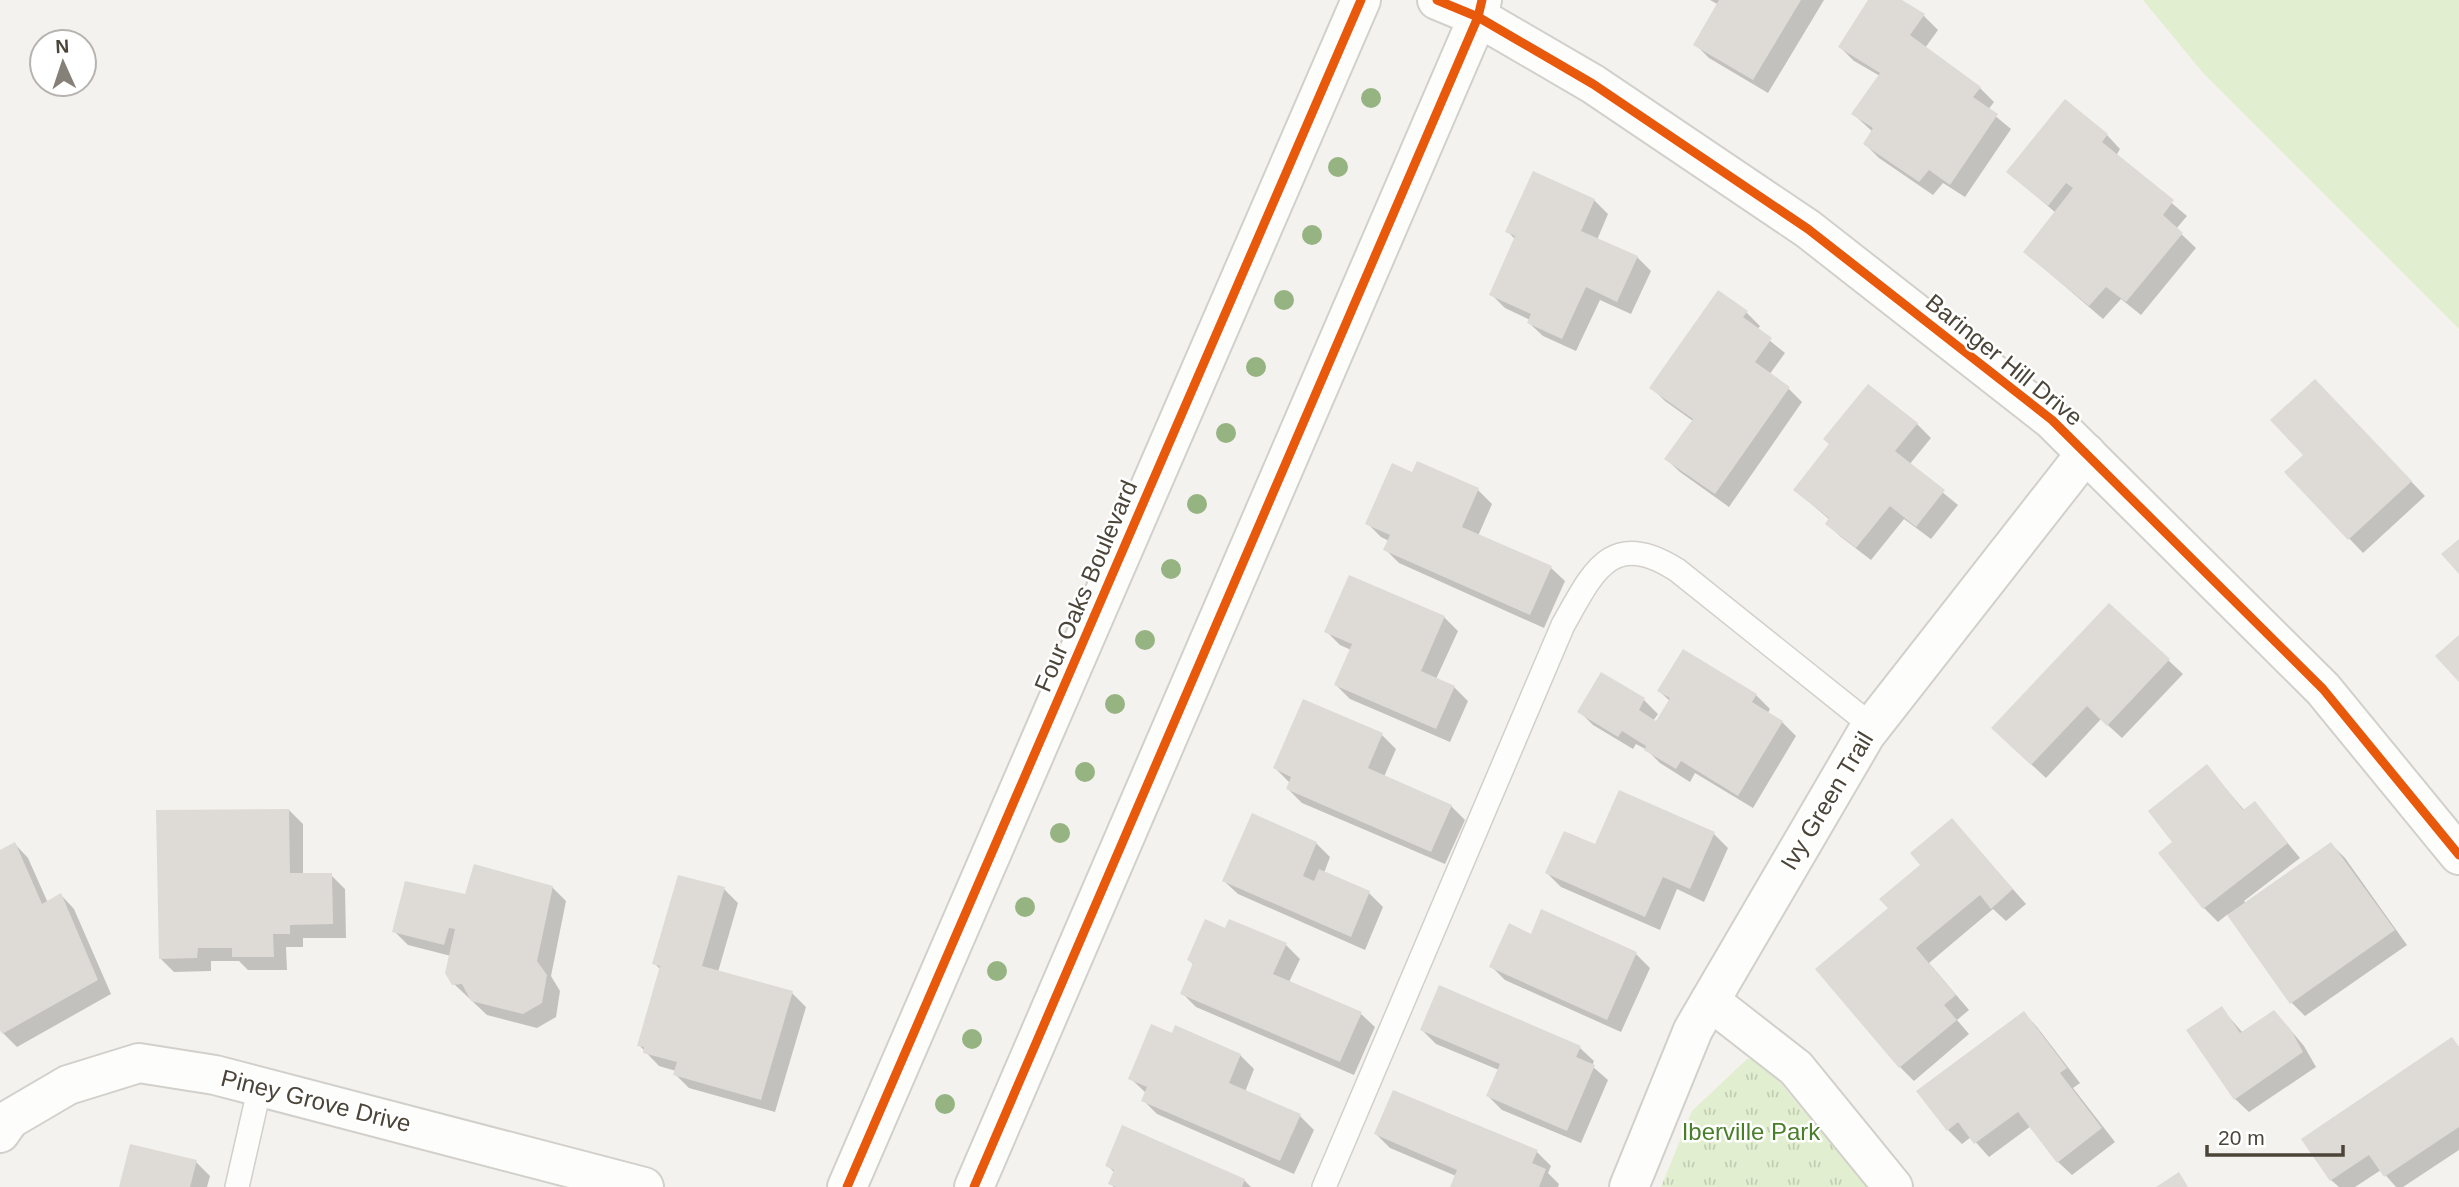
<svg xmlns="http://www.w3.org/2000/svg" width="2459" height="1187" font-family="Arial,sans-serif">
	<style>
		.grass { fill: #e1eecf }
		.park { fill: url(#park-tufts) }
		.shadow { fill: #0003 }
		.building { fill: #dedbd6 }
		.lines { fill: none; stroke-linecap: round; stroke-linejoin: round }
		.service-casing { stroke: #d2d0cb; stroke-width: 26 }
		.minor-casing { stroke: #d2d0cb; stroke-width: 42 }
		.tertiary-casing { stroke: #d2d0cb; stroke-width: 42 }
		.service { stroke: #fdfdfc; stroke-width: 23 }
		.minor { stroke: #fdfdfc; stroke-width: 38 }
		.tertiary { stroke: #fdfdfc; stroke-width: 38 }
		.cycleway-casing { stroke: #fff; stroke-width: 13 }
		.cycleway { stroke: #e8590c; stroke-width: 9 }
		.tree { fill: #96b382 }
		.labels { text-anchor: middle; stroke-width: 5; stroke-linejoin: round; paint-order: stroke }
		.street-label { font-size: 24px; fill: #4b4439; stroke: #fff }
		.park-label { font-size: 24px; fill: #4a7f2a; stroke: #fff }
	</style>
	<defs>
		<pattern id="park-tufts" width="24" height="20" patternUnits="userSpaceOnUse" patternTransform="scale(1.75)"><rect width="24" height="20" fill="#e1eecf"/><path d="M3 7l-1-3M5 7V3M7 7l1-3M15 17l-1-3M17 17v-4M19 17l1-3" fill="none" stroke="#c3cdb2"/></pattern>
	</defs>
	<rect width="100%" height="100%" fill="#f4f2ee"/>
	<polygon class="grass" points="2143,0 2459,0 2459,329 2204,74"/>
	<polygon class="park" points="1747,1059 1753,1059 1765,1064 1867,1187 1661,1187 1692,1111"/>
	<g class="shadow">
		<polygon points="1710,0 1824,0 1768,93 1709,58 1695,44 1719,5"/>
		<polygon points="1871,0 1899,0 1924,16 1938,30 1925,48 1980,88 1994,102 1988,110 2011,129 1965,197 1943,183 1933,195 1879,158 1865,144 1873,132 1853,114 1880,76 1854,61 1840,47"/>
		<polygon points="2107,135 2120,149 2116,156 2187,216 2176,229 2196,248 2141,315 2121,299 2103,319 2040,265 2056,213 2008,172"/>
		<polygon points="1594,200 1608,214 1597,240 1637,257 1651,271 1631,314 1600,300 1576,351 1543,336 1529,323 1530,320 1505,308 1491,294 1516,240 1507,231"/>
		<polygon points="1746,312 1760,326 1757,330 1785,353 1769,375 1788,388 1802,402 1729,507 1680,472 1666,459 1693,421 1665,401 1652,388"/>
		<polygon points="2329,395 2425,496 2363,553 2287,473 2306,455"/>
		<polygon points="1917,424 1931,438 1909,465 1958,505 1931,539 1904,519 1871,560 1841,537 1827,524 1830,520 1795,490 1831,445"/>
		<polygon points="1418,463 1478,490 1492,504 1478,536 1551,568 1565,581 1544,628 1399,563 1386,550 1389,541 1381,537 1367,523 1413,474"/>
		<polygon points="2109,605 2183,674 2122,738 2101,719 2046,778 2007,742"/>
		<polygon points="1444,617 1458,631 1436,679 1454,687 1468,701 1450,742 1350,699 1336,685 1351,650 1340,645 1326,631"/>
		<polygon points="1659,691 1756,695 1770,709 1768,713 1782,722 1796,736 1753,808 1695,773 1690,782 1660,763 1647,750 1636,744 1633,749 1593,725 1579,711 1644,700 1658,714 1653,721 1657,724 1670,701"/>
		<polygon points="1382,735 1396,749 1384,777 1451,806 1465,820 1445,864 1302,803 1288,789 1290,783 1275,768"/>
		<polygon points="2207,767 2245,811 2255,803 2300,858 2244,901 2246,904 2331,844 2345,858 2407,945 2305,1016 2291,1002 2228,914 2218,922 2204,908 2175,842"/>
		<polygon points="289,810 303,824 303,875 331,875 345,889 346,938 303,938 303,947 286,947 287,970 248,970 239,961 211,961 211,971 174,972 160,958"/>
		<polygon points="1952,820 2026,904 2006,921 1993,909 1929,963 1969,1010 1957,1020 1969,1034 1914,1081 1900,1067 1890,908"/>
		<polygon points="1714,834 1728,848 1704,902 1677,889 1660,930 1561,887 1547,873 1596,846"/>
		<polygon points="1316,843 1330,857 1324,873 1369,893 1383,907 1365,950 1238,894 1224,881"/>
		<polygon points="15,844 28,858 48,903 61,895 74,909 111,994 17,1047 3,1033 0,1025 0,852"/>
		<polygon points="552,887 566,901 551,976 560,991 556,1017 537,1028 487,1015 454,984 451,956 408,945 394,931 466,896"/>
		<polygon points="724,889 738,903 718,972 792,993 806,1007 775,1112 689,1088 675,1074 676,1071 659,1066 639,1045 661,970 654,963"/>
		<polygon points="1542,911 1636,954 1650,968 1621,1032 1505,980 1491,966 1532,936"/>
		<polygon points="1226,930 1286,945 1300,959 1289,982 1361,1014 1375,1027 1354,1075 1196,1007 1182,993 1194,965 1189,960"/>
		<polygon points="2221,1008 2243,1033 2287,1026 2304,1046 2316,1067 2249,1112 2235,1099"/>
		<polygon points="2024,1013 2037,1027 2080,1083 2073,1088 2115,1142 2072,1175 2058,1162 2031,1126 1989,1157 1971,1137 1962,1144 1948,1130 1919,1092"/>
		<polygon points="1422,1030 1580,1048 1594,1061 1592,1066 1608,1080 1581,1143 1502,1110 1488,1096 1499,1070 1436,1044"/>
		<polygon points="1173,1036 1240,1055 1254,1069 1245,1092 1300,1116 1314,1130 1294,1174 1157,1114 1143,1100 1146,1093 1130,1078"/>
		<polygon points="2452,1040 2459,1047 2459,1150 2403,1187 2396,1187 2381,1170 2355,1187 2339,1187 2331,1180"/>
		<polygon points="1376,1134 1537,1152 1551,1166 1548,1173 1559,1184 1558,1187 1452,1187 1456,1176 1390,1148"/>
		<polygon points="196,1162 210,1176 207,1187 121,1187"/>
		<polygon points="1107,1165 1244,1180 1251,1187 1114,1187 1110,1183 1115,1173"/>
	</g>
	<g class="building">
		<polygon points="1719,0 1801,0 1753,80 1693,45"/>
		<polygon points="1868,0 1902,0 1925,14 1910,35 1981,87 1973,97 1998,114 1950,185 1929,170 1919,182 1863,144 1873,128 1851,114 1880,73 1838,47"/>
		<polygon points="2065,99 2108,134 2102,142 2174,200 2163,215 2183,233 2126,302 2106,287 2089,306 2023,252 2073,188 2066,183 2048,206 2006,172"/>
		<polygon points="1533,171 1595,199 1581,231 1638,256 1617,302 1586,287 1562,339 1527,323 1531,314 1489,295 1515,236 1505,232"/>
		<polygon points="1718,290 1748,311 1743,317 1772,338 1755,362 1790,387 1715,494 1664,459 1693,419 1649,388"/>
		<polygon points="2315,379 2412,481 2348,540 2284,472 2303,455 2270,420"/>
		<polygon points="1868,384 1918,423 1895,451 1945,490 1916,527 1890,506 1856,548 1825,524 1829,518 1793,490 1829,444 1823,439"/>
		<polygon points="1417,461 1479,488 1462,527 1552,566 1530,615 1383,550 1390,535 1365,524 1392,463 1412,472"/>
		<polygon points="2459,539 2459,574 2441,554"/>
		<polygon points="1349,575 1445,616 1421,671 1455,686 1436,729 1334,685 1352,644 1324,632"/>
		<polygon points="2109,603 2170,659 2107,726 2087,706 2031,765 1991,728"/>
		<polygon points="2459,635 2459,682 2435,656"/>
		<polygon points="1683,649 1757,694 1752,702 1783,721 1738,796 1681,761 1676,769 1644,750 1646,746 1622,731 1618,737 1577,712 1601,672 1645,698 1639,710 1656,721 1670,698 1657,691"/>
		<polygon points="1303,699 1383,733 1368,768 1452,805 1431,852 1286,789 1291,777 1273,768"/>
		<polygon points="2207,764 2243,810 2255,801 2288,843 2203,909 2158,853 2172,842 2148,811"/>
		<polygon points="1619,790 1715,832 1690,889 1663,877 1645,917 1545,873 1564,831 1595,844"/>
		<polygon points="289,809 290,873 332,873 333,924 290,925 290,934 273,934 274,957 232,957 232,948 198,948 197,958 159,959 156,810"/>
		<polygon points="1252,813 1317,842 1303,876 1314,881 1319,869 1370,891 1351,937 1222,881"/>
		<polygon points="1952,818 2013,889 1991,909 1980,895 1916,948 1956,995 1944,1005 1957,1020 1899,1068 1815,969 1888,908 1879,899 1920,865 1910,853"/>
		<polygon points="15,842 42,904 61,893 98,980 2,1034 0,1030 0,850"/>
		<polygon points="2331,842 2395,930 2290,1004 2227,915"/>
		<polygon points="474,864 553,886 537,961 547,975 542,1003 523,1014 471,1001 462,984 452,985 445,973 455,929 449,928 444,945 392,932 405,881 465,894"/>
		<polygon points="678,875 725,887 702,966 793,991 761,1100 673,1075 677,1062 643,1053 644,1047 637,1046 660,966 652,964"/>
		<polygon points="1541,909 1637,952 1607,1020 1489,967 1509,923 1531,934"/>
		<polygon points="1205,919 1225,928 1229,919 1287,943 1273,974 1362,1012 1340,1062 1180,994 1193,963 1187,960"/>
		<polygon points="1439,985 1581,1046 1576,1057 1595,1065 1567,1131 1486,1096 1500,1064 1420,1030"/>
		<polygon points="2222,1006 2240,1033 2274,1010 2291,1030 2303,1052 2234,1100 2186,1030"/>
		<polygon points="2024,1011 2067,1068 2060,1073 2102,1128 2057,1163 2018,1112 1974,1144 1958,1122 1947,1131 1916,1091"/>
		<polygon points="1151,1024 1172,1033 1175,1025 1241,1054 1229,1083 1301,1114 1280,1161 1141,1101 1147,1087 1128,1079"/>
		<polygon points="2452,1037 2459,1047 2459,1127 2384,1177 2369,1155 2330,1181 2301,1139"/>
		<polygon points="1393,1090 1538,1150 1532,1163 1546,1169 1539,1187 1450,1187 1457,1170 1374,1134"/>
		<polygon points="1122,1125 1245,1179 1242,1187 1116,1187 1108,1184 1114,1170 1105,1166"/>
		<polygon points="130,1144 197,1160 190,1187 119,1187"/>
		<polygon points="2179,1172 2188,1187 2156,1187"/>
	</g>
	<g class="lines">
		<defs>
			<g id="service">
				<polyline points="237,1187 260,1086"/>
				<path d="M1324,1187L1563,625C1593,572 1611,528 1677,570L1872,726"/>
			</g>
			<g id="minor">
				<polyline points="1437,0 1478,17 1593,84 1808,229 2052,420 2323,689 2459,855"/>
				<polyline points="1710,1001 1796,1068 1893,1187"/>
				<polyline points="0,1133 10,1119 68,1085 139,1063 215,1075 644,1187"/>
				<polyline points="1629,1187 1693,1030 1866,734 2086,453"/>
			</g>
			<g id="tertiary">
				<polyline points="847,1187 1361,0"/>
				<polyline points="974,1187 1478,17 1482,0"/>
			</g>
		</defs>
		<use href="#service" class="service-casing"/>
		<use href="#minor" class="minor-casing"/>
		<use href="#tertiary" class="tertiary-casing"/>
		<use href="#service" class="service"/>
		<use href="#minor" class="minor"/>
		<use href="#tertiary" class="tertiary"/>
		<defs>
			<g id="cycleway">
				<polyline points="1437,0 1478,17 1593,84 1808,229 2052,420 2323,689 2459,855"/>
				<polyline points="847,1187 1361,0"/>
				<polyline points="974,1187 1478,17 1482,0"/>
			</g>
		</defs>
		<use href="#cycleway" class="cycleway-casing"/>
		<use href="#cycleway" class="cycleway"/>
	</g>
	<g class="tree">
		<circle cx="1371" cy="98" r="10"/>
		<circle cx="1338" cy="167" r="10"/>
		<circle cx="1312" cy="235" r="10"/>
		<circle cx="1284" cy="300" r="10"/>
		<circle cx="1256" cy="367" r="10"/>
		<circle cx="1226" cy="433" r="10"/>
		<circle cx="1197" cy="504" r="10"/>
		<circle cx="1171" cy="569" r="10"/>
		<circle cx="1145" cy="640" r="10"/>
		<circle cx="1115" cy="704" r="10"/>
		<circle cx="1085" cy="772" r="10"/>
		<circle cx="1060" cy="833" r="10"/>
		<circle cx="1025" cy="907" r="10"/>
		<circle cx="997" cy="971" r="10"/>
		<circle cx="972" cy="1039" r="10"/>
		<circle cx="945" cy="1104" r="10"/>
	</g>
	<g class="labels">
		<g class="street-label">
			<text transform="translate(2004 360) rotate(39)" y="8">Baringer Hill Drive</text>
			<text transform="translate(1086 586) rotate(-67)" y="8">Four Oaks Boulevard</text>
			<text transform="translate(1827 801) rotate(-59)" y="8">Ivy Green Trail</text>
			<text transform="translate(316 1101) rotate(14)" y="8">Piney Grove Drive</text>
		</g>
		<g class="park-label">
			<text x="1751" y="1140">Iberville Park</text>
		</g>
	</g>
	<g transform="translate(63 63) rotate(357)"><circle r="33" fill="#ffffff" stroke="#b7b4b0" stroke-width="2"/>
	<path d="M0-5L12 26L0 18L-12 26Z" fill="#868178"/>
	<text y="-10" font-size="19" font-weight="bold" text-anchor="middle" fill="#4b4439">N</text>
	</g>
	<path d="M2207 1145v10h136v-10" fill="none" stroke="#4b4439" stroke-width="3.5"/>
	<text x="2218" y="1145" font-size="21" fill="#4b4439" stroke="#ffffff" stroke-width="5" paint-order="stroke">20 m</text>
</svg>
